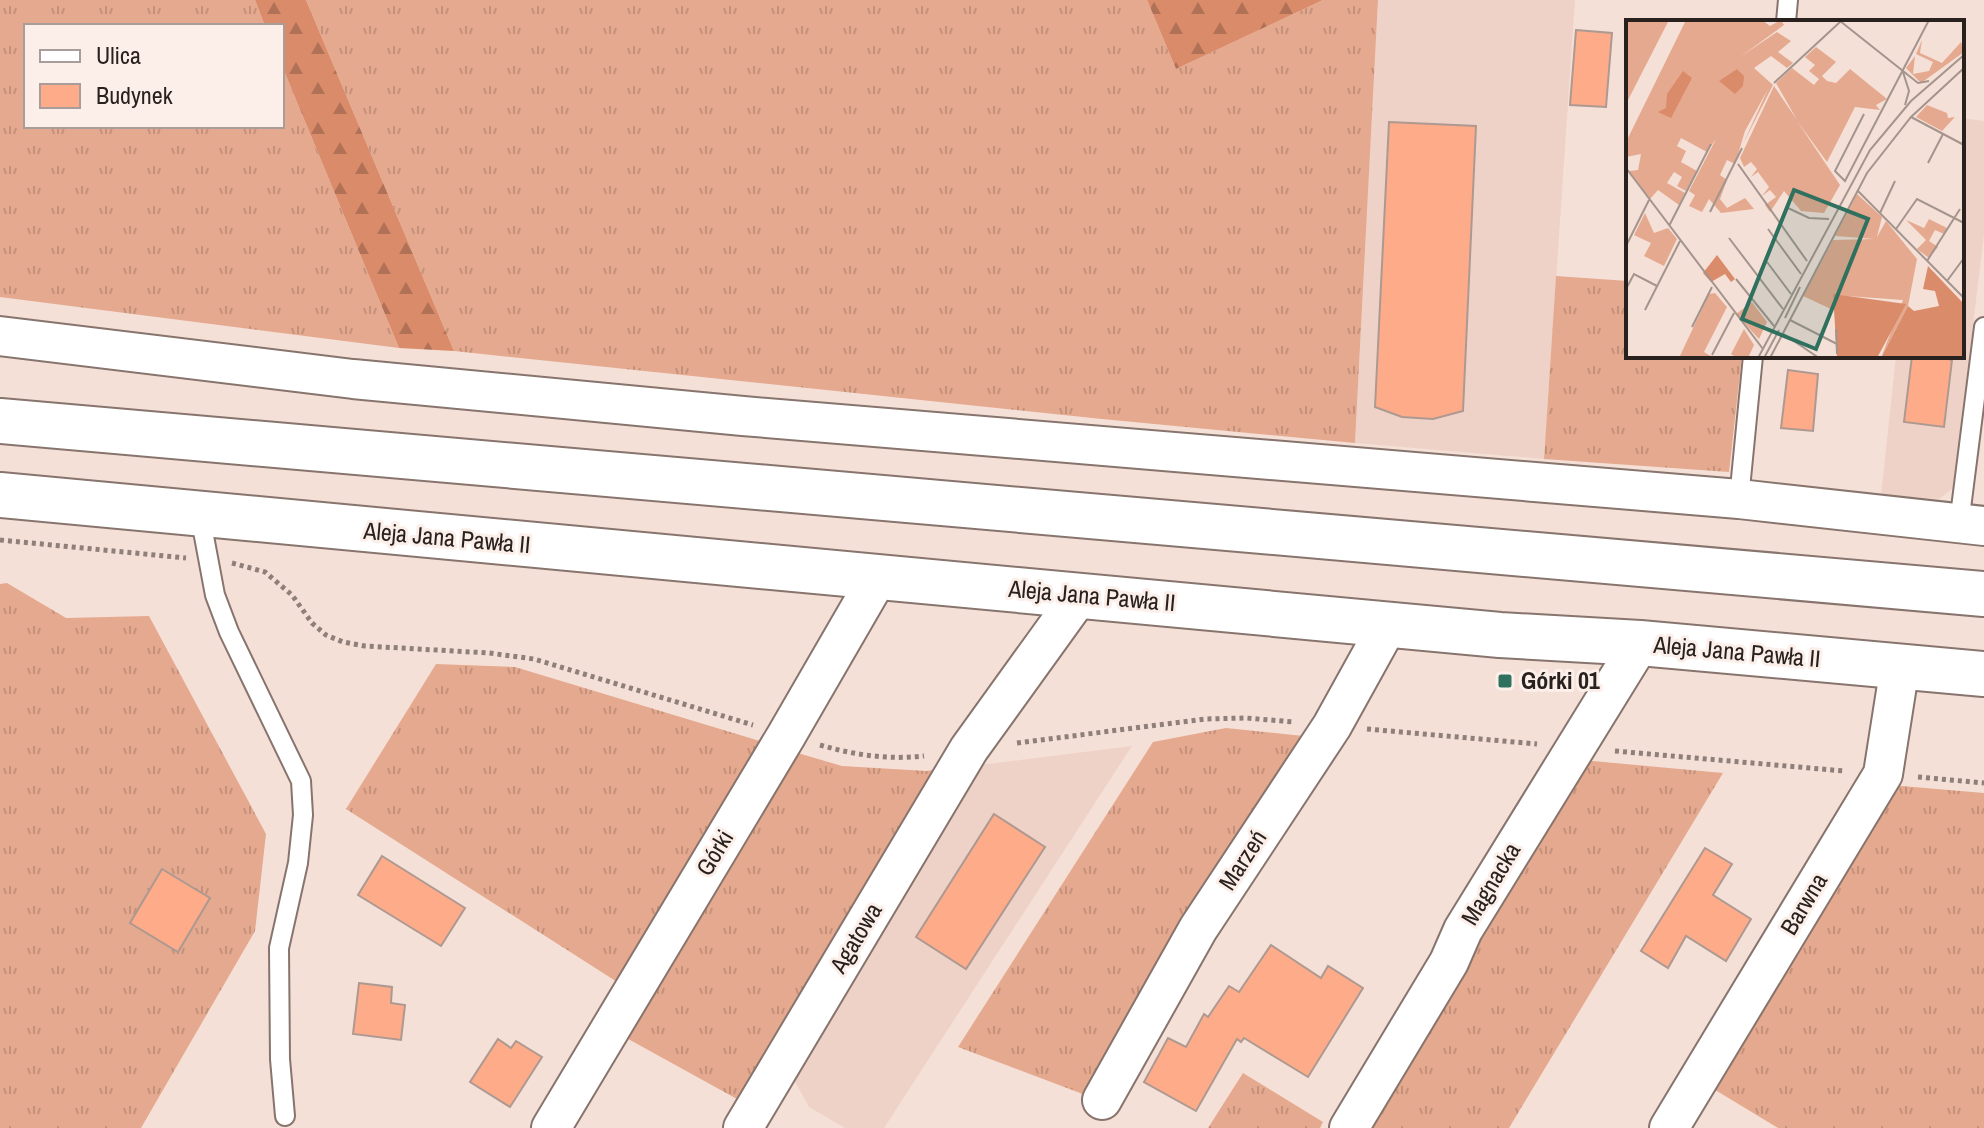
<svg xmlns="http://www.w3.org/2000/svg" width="1984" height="1128" font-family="'Archivo Narrow',sans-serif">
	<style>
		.built { fill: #efd2c7 }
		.grass { fill: url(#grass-tufts) }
		.forest { fill: url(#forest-firs) }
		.building { fill: #fdab89; stroke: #ad9991; stroke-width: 2 }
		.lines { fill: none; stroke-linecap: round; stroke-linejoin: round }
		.service-casing { stroke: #87746d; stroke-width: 22 }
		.minor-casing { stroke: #87746d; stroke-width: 42 }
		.secondary-casing { stroke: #87746d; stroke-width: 48 }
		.path { stroke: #8e7f79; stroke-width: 5; stroke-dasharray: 4 4; stroke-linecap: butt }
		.service { stroke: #fff; stroke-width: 18 }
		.minor { stroke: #fff; stroke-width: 38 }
		.secondary { stroke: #fff; stroke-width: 44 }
		.poi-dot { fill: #30705e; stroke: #fcefe9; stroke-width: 3 }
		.labels { text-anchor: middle; stroke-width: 6; stroke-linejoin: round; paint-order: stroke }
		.street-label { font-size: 24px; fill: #29211e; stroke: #fcefe9 }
		.poi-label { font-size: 24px; font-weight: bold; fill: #29211e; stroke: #fcefe9; text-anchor: start }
		.inset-road { fill: none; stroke: #a3948d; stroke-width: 2 }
		.view { fill: #30705e; fill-opacity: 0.15; stroke: #30705e; stroke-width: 4 }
		.inset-edge { fill: none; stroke: #29211e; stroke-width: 4 }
	</style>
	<defs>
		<pattern id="grass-tufts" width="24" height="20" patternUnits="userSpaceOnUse" patternTransform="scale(2)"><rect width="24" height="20" fill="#e5a98f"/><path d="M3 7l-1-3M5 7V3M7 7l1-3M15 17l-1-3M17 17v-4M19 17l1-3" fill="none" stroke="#c4917b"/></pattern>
		<pattern id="forest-firs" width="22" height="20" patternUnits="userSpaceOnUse" patternTransform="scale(2)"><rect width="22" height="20" fill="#da8b6a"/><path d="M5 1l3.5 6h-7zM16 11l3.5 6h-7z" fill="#b17157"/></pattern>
	</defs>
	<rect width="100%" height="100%" fill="#f5e0d7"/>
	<g class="built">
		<polygon points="1378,0 1575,0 1544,459 1355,443"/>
		<polygon points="1962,118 1984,121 1984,235 1953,488 1939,499 1881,495 1896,356 1962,356"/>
		<polygon points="1132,746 884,1128 845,1128 809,1107 788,1069 971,766"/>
	</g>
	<g class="grass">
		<polygon points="0,0 255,0 265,26 26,26 26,126 282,126 282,66 399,348 0,297"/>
		<polygon points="306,0 1147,0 1176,69 1323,0 1378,0 1355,443 1102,419 454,351"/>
		<polygon points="1556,276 1628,281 1628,356 1742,356 1729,472 1544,459"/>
		<polygon points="7,583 66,618 149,616 266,834 255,931 141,1128 0,1128 0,584"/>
		<polygon points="436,664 515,667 770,744 625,987 346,809"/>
		<polygon points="1226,728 1313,737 1088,1096 958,1047 1153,742"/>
		<polygon points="791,751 842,766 927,771 946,768 746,1104 621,1035"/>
		<polygon points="1582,760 1723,773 1509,1128 1359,1128"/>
		<polygon points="1890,785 1984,793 1984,1128 1778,1128 1707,1085"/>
		<polygon points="1243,1073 1323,1122 1320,1128 1208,1128"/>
	</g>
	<g class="forest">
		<polygon points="255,0 306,0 454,351 399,348 282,66 282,26 265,26"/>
		<polygon points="1147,0 1323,0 1176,69"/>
	</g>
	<g class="building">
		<polygon points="1576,30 1612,33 1606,107 1570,105"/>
		<polygon points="1389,122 1476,126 1463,411 1433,419 1402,417 1375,407"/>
		<polygon points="1912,356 1948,356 1948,359 1952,360 1944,427 1904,422"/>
		<polygon points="1788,370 1818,374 1813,431 1781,428"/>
		<polygon points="994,814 1045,847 966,969 916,937"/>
		<polygon points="1705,848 1732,864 1713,895 1751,919 1726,961 1686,936 1668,968 1641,951"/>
		<polygon points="382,856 465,908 441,946 358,895"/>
		<polygon points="162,869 210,898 178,952 130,923"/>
		<polygon points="1271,945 1321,978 1328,966 1363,988 1308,1077 1244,1038 1241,1042 1237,1039 1196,1111 1144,1082 1168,1038 1186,1047 1204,1014 1208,1017 1229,986 1239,992"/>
		<polygon points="359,983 392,987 391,1003 405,1005 401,1040 353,1034"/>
		<polygon points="498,1039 511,1048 516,1041 542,1057 510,1107 470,1082"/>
	</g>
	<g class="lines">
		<defs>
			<g id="service">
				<polyline points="1786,22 1788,0"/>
				<polyline points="1739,499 1753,356"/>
				<polyline points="200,515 215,595 229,632 301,781 303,815 298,863 279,948 280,1059 285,1116"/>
				<polyline points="1959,524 1984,327"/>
			</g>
			<g id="minor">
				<polyline points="0,336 353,379 743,416 1739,499 1984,526"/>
				<polyline points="1102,1100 1198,929 1332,726 1389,623"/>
				<polyline points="551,1128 786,736 878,577"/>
				<polyline points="743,1128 969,749 1080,595"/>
				<polyline points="1349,1128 1449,962 1463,930 1640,643"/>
				<polyline points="1669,1128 1883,774 1900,666"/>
			</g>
			<g id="secondary">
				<polyline points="0,421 1984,594"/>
				<polyline points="0,495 1500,635 1640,643 1984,674"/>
			</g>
		</defs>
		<use href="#service" class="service-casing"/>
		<use href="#minor" class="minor-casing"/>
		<use href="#secondary" class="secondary-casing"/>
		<g class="path">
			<polyline points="0,540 186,558"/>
			<polyline points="232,563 265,572 292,595 312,623 326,635 343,642 365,646 489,653 534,659 753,725"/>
			<polyline points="1367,729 1537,744"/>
			<polyline points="1017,743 1205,719 1246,718 1294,722"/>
			<path d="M820,745C854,755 889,760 924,756"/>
			<polyline points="1615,751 1844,771"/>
			<polyline points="1918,777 1984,783"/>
		</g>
		<use href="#service" class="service"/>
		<use href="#minor" class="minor"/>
		<use href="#secondary" class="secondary"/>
	</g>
	<rect class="poi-dot" x="1497" y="673" width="16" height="16" rx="4"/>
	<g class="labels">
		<g class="street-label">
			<text transform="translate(447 538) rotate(5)" y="8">Aleja Jana Pawła II</text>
			<text transform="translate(1092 596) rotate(5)" y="8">Aleja Jana Pawła II</text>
			<text transform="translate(1737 652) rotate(5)" y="8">Aleja Jana Pawła II</text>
			<text transform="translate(715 853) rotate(-59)" y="8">Górki</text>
			<text transform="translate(1243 860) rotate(-57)" y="8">Marzeń</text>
			<text transform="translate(1491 884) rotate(-59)" y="8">Magnacka</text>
			<text transform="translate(1804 904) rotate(-59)" y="8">Barwna</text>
			<text transform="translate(856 938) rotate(-59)" y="8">Agatowa</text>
		</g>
		<g class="poi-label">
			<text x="1521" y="689">Górki 01</text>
		</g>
	</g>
	<g transform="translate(1626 20)">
		<rect width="338" height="338" fill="#f5e0d7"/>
		<path d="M0,0H43L0,84ZM60,0H136L144,6L155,0L158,5L114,37L151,12L165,21L152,32L167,43L161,48L145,36L128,48L147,65L117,124L142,69L119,111L109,144L101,140L94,155L101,160L94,179L101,188L119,178L128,189L95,193L83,179L76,192L63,186L69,175L63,171L90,119L81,132L55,118L51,126L60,131L55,142L71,151L60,171L51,166L56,157L48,152L41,163L59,173L53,185L32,170L24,179L3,151L12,150L15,134L0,137V122ZM296,20L294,33L316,43L335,22L338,32L295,63L280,48L289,36L287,54L303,51L307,42L290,34ZM190,27L210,42L196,56L201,61L210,63L224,49L261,79L250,85L254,90L229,87L201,142L171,101L214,165L198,193L175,191L158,171L144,192L139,185L150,177L144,170L136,176L143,167L132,152L125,157L131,149L125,142L118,147L114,138L148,66L171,100L150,63L166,48L188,65L193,59L183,51L189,45L179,37ZM301,85L321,93L322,98L329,97L316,111L290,97ZM231,174L256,197L251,217L260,201L291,239L282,286L255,338L277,280L207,275V290L177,276L207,220L248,219L209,216ZM19,193L28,213L42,208L51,219L38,246L18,236L25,223L8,215ZM303,199L321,208L318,214L309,210L303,221L312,227L303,238L291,229L300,220L280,200L298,208ZM89,273L101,287L78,332L88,338H53L83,274ZM126,282L141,302L133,319L110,294ZM118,309L128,325L122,338H111L105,334Z" fill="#e5a98f"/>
		<path d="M111,49L118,56L117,66L109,74L93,61ZM57,51L66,58L45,98L32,92L40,88L41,74ZM91,235L109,259L105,262L99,254L85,262L77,253ZM302,246L338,284V338H255L282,286L288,291L313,286L309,271L297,269ZM207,274L280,284L251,338H211Z" fill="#da8b6a"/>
		<path class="inset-road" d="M214,1L277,51M277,51L292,63L303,61M277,52L283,71L279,85M148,63L214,2M238,94L209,151L219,161L303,0M285,97L338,125M302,143L317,114M112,144L181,241M0,148L137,329M231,170L338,278M162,188L183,198L203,199M84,192L116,128M254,193L269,161M43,206L85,124M142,209L175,254M270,209L291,179L338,203M103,218L157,289M1,224L23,180M301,241L334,189M141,242L165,274M110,259L148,306M321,261L338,238M0,269L8,254L31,266M19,290L54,221M159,298L174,267M164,300L211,324M66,307L86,267M210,309L211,334M156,313L193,338M86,335L108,293M132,338L244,130L285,81L338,35M138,338L153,310M144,338L241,153L285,97L338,48"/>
		<path class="view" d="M168,170L242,199L190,329L116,299Z"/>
		<rect width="338" height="338" class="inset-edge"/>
	</g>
	<rect x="24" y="24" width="260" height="104" fill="#fcefe9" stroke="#a89d98" stroke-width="2"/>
	<rect x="40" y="50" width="40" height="12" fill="#ffffff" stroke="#a89d98" stroke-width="2"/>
	<text x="96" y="64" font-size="24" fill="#29211e">Ulica</text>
	<rect x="40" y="84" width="40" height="24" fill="#fdab89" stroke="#a89d98" stroke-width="2"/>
	<text x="96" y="104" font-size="24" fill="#29211e">Budynek</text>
</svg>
